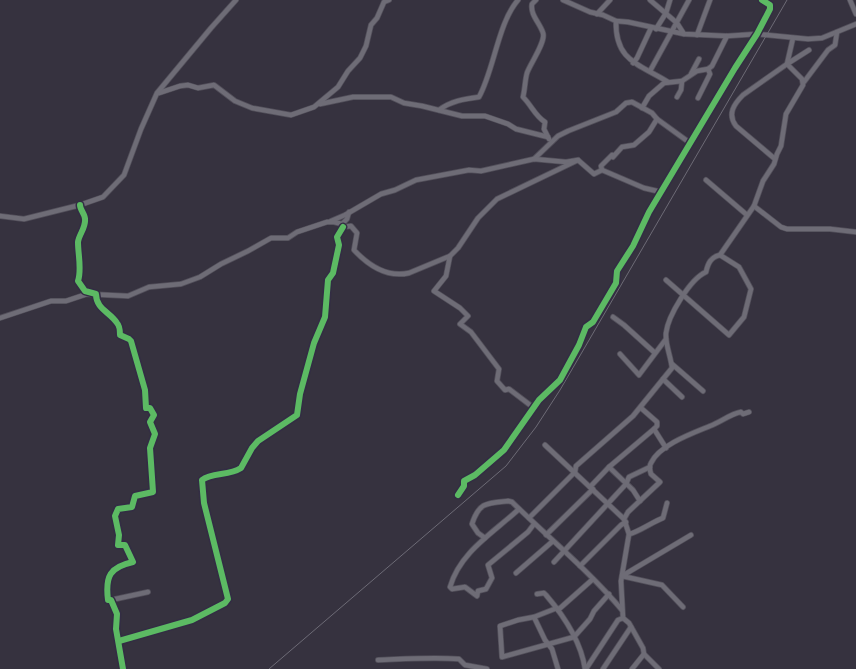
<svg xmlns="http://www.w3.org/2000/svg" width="856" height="669" font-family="'DM Sans',sans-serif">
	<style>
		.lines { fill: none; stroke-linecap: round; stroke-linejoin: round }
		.street-casing { stroke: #53505b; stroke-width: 6 }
		.street { stroke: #6e6c76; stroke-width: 4.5 }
		.rail { stroke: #6d6b76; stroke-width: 1 }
		.cycleway-casing { stroke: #332d44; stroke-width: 9 }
		.cycleway { stroke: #5cba63; stroke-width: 6 }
	</style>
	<rect width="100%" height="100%" fill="#36323f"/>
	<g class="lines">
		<defs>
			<g id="street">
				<path d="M536,0L532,4C530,15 540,23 543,33C546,42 530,64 527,73C525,80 525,89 523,97C532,106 535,116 545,122L544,129L549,139"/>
				<polyline points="563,0 590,12 603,15 616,21 628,22 684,34 727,36 757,34 808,39 822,38 856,24"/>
				<polyline points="650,0 677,23 684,34"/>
				<polyline points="850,0 856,14"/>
				<polyline points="597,14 610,0"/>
				<path d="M616,21C615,61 639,64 668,82"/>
				<polyline points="656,29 666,13 670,0"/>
				<polyline points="697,35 710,0"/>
				<polyline points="633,63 637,58 651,28"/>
				<polyline points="650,71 689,0"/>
				<polyline points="691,74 699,59"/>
				<polyline points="804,82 828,50 835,45 837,32"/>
				<polyline points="159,93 180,86 188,85 198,88 214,85 235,101 252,108 291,115 314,107 338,87 348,71 360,58 366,46 371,25 377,18 384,2 389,0"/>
				<polyline points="677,97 681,90 682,81"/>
				<polyline points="698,98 710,74 708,69"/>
				<polyline points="320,104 353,97 391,97 404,103 422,106 462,116 485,116 508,124 516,129 548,137"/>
				<polyline points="642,108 649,96 664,83 682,81 697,71 708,69 712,66 727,36"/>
				<path d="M439,110C451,101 464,99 479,97C494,70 498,23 518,0"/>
				<polyline points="657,119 690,143"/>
				<polyline points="534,159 558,136 568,131 616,112 626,103 632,102 652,113 657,119 649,132 634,145 622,147 613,157 612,155 601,166 602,170"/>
				<path d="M775,159L736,126C727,114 734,104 743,95L787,64L809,50"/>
				<polyline points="706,180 747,215"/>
				<path d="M80,205C80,210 85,214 85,219C86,228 79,234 78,242C78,255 82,269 78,281L85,291L96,294C96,309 110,312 117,323C120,326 120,331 120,335L129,339L131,341L145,390L146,408H150L154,415L150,422L155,434L150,448L153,492L135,496L132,507L118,509L115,516L119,535L118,545H125L133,562C110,567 105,576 108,600H111L117,614L116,629L123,669"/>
				<polyline points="754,206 781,227 787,229 830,229 856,232"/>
				<polyline points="0,216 24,219 80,205 103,197 124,175 141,129 157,93 211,28 236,0"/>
				<polyline points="331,221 345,215 381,194 395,190 416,180 469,170 481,171 534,159 566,162 578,160 594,174 602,170 644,188 661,192"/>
				<polyline points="341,225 347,219 349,212"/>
				<polyline points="666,280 729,335 744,317 751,289 739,267 720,255"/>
				<polyline points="613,317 624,325 655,353"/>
				<path d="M0,318L51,301H66L87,294L128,296L149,287L181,284L200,277L221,264L248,251L271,238H288L297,232L327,222H334L342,224L343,227L351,226L357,233L354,250C368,265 387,278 409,273L450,256"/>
				<polyline points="620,354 639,375 666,339"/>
				<polyline points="672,364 703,391"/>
				<polyline points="663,379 682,397"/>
				<polyline points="534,408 509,389 505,390 497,381 499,369 471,332 460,324 468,316 460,308 434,291 446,276 450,256 458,248 478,218 497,199 578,160"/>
				<polyline points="641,408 657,422 657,426 654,429 666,448"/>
				<polyline points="545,445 624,519 629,534 621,581 623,618 629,623 643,648 644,654 659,669"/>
				<polyline points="609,467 633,490 640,501"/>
				<polyline points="590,487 609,467 654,429"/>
				<polyline points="458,495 464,486 464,481 475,475 504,450 539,400 560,380 579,345 586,327 593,322 616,283 617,271 633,246 649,212 735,68 757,34 770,9 770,5 762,0"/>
				<path d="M519,509C493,533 460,552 450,587L452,589L465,587L477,596L478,591L486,589L492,578L488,565L528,532L534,524"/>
				<path d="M529,518L575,472L576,466L633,416L672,368C671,357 665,344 666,333C668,316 690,279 706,272C708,263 711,257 720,255L754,206L763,181L774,164L777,154L781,146L786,114L803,85L802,79L787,64L793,38"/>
				<path d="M624,519L628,512L660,482L651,474C650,471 649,466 651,463C659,445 693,433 710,426C721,422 730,414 741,412L743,414L749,412"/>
				<path d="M629,534C637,533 654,521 663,518L667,503"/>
				<polyline points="546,535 593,489"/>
				<path d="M485,538L478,533L472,524C479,502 487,503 508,501L512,502C549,538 589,571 622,610"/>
				<polyline points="554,562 626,484 629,477 650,467"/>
				<polyline points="580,566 621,525 626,522"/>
				<polyline points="516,573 553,541"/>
				<path d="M537,594L544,593L546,595C564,616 581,641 585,669"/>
				<polyline points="111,600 148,592"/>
				<polyline points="683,607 662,585 622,576 691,535"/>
				<polyline points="557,608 534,617 545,640 552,649 558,669"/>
				<polyline points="558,610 593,579"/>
				<polyline points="534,617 518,620 500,626 502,657 574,637 590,619 594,611 609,594"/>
				<path d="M119,641L192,620L225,603L228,599L204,503L202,480C212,472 229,476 241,468L252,448L258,441L297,415L300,394L314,343L325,317L328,280L333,273L339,245L337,237L343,227"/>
				<path d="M378,660C405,659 432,657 459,659L465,665L487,669"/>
				<polyline points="586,669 618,620 623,618"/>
				<polyline points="603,669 631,627"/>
				<polyline points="632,669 644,654"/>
			</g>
		</defs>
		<use href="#street" class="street-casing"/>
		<use href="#street" class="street"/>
		<polyline class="rail" points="269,669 506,466 536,427 560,390 787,0"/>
		<defs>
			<g id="cycleway">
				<path d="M80,205C80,210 85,214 85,219C86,228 79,234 78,242C78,255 82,269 78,281L85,291L96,294C96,309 110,312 117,323C120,326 120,331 120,335L129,339L131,341L145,390L146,408H150L154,415L150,422L155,434L150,448L153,492L135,496L132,507L118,509L115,516L119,535L118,545H125L133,562C110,567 105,576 108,600H111L117,614L116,629L123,669"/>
				<polyline points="458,495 464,486 464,481 475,475 504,450 539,400 560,380 579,345 586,327 593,322 616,283 617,271 633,246 649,212 735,68 757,34 770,9 770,5 762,0"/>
				<path d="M119,641L192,620L225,603L228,599L204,503L202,480C212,472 229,476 241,468L252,448L258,441L297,415L300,394L314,343L325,317L328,280L333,273L339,245L337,237L343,227"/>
			</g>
		</defs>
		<use href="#cycleway" class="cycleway-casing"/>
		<use href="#cycleway" class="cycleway"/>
	</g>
</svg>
